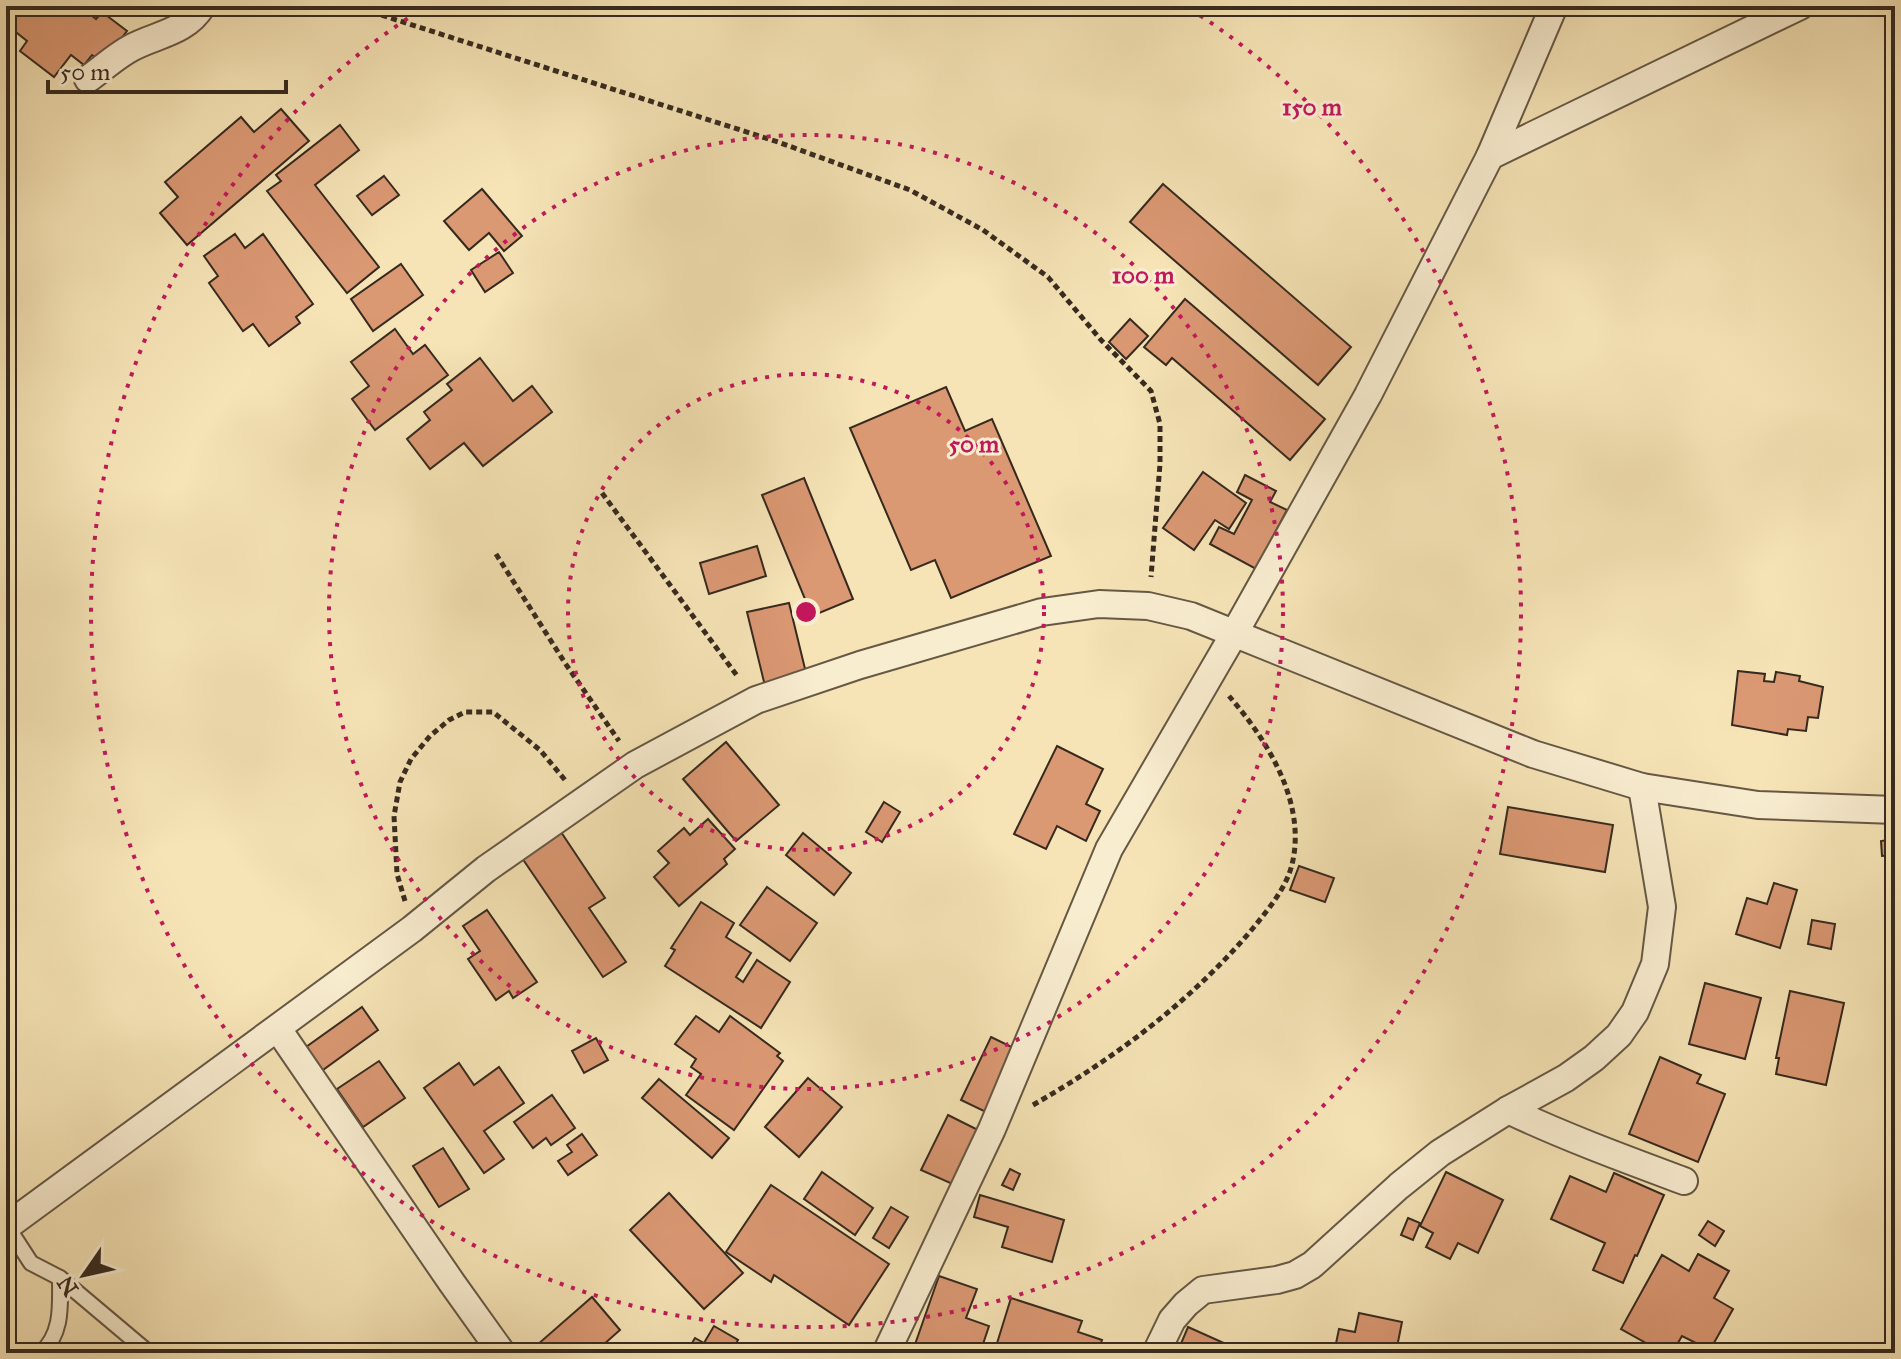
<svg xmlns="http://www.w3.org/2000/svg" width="1901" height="1359" font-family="'IM FELL Great Primer',serif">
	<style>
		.building { fill: #da9873; stroke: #362a1f; stroke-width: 2 }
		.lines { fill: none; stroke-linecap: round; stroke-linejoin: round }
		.lane-casing { stroke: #665845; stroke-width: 18 }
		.street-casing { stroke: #665845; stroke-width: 30 }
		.path { stroke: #362a1f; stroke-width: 5; stroke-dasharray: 6 4; stroke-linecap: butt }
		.lane { stroke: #f9edd0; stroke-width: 14 }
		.street { stroke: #f9edd0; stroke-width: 26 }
		.ring { fill: none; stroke: #c2185b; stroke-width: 4; stroke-dasharray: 4 8 }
		.centre { fill: #c2185b; stroke: #f9edd0; stroke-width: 4 }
		.ring-label { font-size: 24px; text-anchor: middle; font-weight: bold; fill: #c2185b; stroke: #f9edd0; stroke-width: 6; stroke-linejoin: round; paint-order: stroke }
	</style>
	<rect width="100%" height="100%" fill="#f6e4b6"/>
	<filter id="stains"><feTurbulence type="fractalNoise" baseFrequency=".0025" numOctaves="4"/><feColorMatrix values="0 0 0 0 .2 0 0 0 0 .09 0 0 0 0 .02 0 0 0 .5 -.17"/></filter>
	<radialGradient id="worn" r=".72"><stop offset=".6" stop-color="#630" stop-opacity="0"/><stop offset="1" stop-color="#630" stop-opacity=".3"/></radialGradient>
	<g class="building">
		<polygon points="21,6 96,6 90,14 96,19 102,12 127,31 103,63 92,55 84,65 71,55 54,77 20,51 27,41 7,25"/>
		<polygon points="281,109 309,141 187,245 160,213 178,197 165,182 241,117 254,132"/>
		<polygon points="340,125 359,150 315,185 379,267 347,293 267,191 281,181 276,175"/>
		<polygon points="384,176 399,195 372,215 357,196"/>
		<polygon points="1163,184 1351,347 1318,385 1130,222"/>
		<polygon points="482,189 522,236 504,251 489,233 469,250 444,221"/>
		<polygon points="235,234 245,248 263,234 313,304 296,317 300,323 269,346 253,324 243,331 209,283 218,276 204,256"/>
		<polygon points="499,252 513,273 485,292 471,270"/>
		<polygon points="401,264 423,295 373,331 351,299"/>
		<polygon points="1185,299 1325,419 1290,460 1172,358 1166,365 1144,347"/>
		<polygon points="1130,319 1148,336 1126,359 1109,342"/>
		<polygon points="395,329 413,354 425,345 448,375 375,430 352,399 369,386 351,362"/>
		<polygon points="480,358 513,401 532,386 552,412 483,466 464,443 430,469 407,439 430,420 424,412 452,390 447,384"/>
		<polygon points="946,387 965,431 992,419 1051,556 951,598 935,560 911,570 850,428"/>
		<polygon points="1203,472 1246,503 1229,529 1215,520 1194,550 1163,528"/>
		<polygon points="1245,475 1276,491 1270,502 1287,510 1256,569 1210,544 1219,527 1234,534 1252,500 1237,492"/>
		<polygon points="804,478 853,599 812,616 762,495"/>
		<polygon points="757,546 766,576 709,594 700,563"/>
		<polygon points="789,603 807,677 765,686 747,612"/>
		<polygon points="1738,671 1765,674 1764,681 1774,682 1776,672 1800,676 1799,681 1823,687 1818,718 1808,717 1806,731 1788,729 1787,735 1732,725"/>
		<polygon points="726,742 779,805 736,841 683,779"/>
		<polygon points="1057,746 1103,769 1086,804 1100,811 1086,841 1057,826 1046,849 1014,834"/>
		<polygon points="884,802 900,812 882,842 866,832"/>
		<polygon points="1508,807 1613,825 1605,872 1500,854"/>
		<polygon points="708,819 735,849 724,859 727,864 679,906 654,877 669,863 658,851 684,828 690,835"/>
		<polygon points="559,829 605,898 589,908 626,962 603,977 520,855"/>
		<polygon points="803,833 851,873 834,895 786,855"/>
		<polygon points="1895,839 1895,855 1882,856 1881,841"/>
		<polygon points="1299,866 1334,878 1325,902 1290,890"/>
		<polygon points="1891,873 1895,873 1895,913"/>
		<polygon points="1774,883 1797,890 1780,948 1736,934 1747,898 1767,904"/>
		<polygon points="767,887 817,923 790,961 740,925"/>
		<polygon points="701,902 734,923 726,937 751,953 736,977 743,982 757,960 790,982 761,1028 665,966 675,950 671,948"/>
		<polygon points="487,910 537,982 513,998 509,991 496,1000 468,959 480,951 463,926"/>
		<polygon points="1812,920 1835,924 1831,949 1808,944"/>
		<polygon points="1705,983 1761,998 1745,1059 1689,1044"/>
		<polygon points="1790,991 1844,1003 1826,1085 1776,1074 1779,1058 1776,1058"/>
		<polygon points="362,1007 378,1030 316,1075 299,1052"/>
		<polygon points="696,1016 719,1032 730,1016 780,1053 777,1056 783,1061 734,1130 686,1095 701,1074 691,1067 696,1059 675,1044"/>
		<polygon points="991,1037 1020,1051 990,1114 961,1100"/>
		<polygon points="596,1038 608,1060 584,1073 572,1051"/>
		<polygon points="1660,1057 1701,1075 1697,1083 1725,1094 1698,1162 1629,1134"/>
		<polygon points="379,1061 405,1098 363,1127 337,1089"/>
		<polygon points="459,1063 474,1085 499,1067 524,1103 484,1131 504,1159 484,1173 424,1088"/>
		<polygon points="808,1078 842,1107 799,1157 765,1127"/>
		<polygon points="659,1079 729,1138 712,1158 642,1098"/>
		<polygon points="552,1095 575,1128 551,1145 546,1138 533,1148 514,1122"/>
		<polygon points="948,1115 982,1132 957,1186 921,1170"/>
		<polygon points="582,1134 597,1155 568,1175 558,1161 572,1152 567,1145"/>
		<polygon points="443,1148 469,1189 439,1207 413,1166"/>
		<polygon points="1010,1169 1020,1174 1013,1190 1002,1185"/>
		<polygon points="822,1172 873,1208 855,1235 804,1199"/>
		<polygon points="1446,1172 1503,1200 1478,1253 1458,1243 1450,1259 1426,1247 1433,1233 1420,1226"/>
		<polygon points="1614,1173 1664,1195 1637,1256 1635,1255 1623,1283 1593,1270 1605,1243 1551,1219 1570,1176 1606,1192"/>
		<polygon points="771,1185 889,1264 849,1325 774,1275 771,1282 726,1252"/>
		<polygon points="669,1193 743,1273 704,1309 630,1230"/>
		<polygon points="980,1195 1064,1220 1052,1262 1002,1247 1008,1227 974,1217"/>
		<polygon points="891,1207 908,1217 889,1248 873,1238"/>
		<polygon points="1408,1218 1420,1223 1413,1240 1401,1235"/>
		<polygon points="1708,1221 1724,1231 1715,1246 1699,1235"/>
		<polygon points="1698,1254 1729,1271 1714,1298 1733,1309 1710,1350 1682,1336 1672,1353 1664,1353 1621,1329 1662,1255 1689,1271"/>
		<polygon points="939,1276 977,1289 966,1318 989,1326 980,1353 912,1353"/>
		<polygon points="592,1297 620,1330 594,1353 544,1353 537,1345"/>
		<polygon points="1011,1298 1082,1321 1078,1332 1102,1340 1098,1353 994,1353"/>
		<polygon points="1359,1313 1402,1322 1396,1352 1400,1353 1334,1353 1339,1329 1355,1332"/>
		<polygon points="714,1326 738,1340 731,1353 686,1353 695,1338 704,1343"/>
		<polygon points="1188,1327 1235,1348 1233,1353 1177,1353"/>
	</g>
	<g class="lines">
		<defs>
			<g id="lane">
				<polyline points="7,1226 31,1263 60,1278 149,1353"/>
				<path d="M41,1353C63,1333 60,1305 60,1278"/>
			</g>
			<g id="street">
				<path d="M88,79C102,69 116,56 131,48C157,34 185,33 202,6"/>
				<polyline points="1490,156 1800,6"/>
				<polyline points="278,1029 452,1283 502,1353"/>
				<path d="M1508,1110C1565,1137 1625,1159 1684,1181"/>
				<polyline points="6,1227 412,929 486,869 635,765 756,700 860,665 1042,612 1099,604 1148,606 1191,616 1533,754 1642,787 1758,805 1895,810"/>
				<polyline points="886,1353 992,1129 1109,849 1234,634 1368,395 1490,156 1554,6"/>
				<polyline points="1156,1353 1172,1320 1186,1304 1203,1290 1277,1280 1295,1275 1312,1265 1399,1186 1440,1153 1508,1110 1566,1078 1594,1058 1619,1035 1635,1012 1655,964 1662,907 1642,787"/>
			</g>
		</defs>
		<use href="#lane" class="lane-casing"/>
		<use href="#street" class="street-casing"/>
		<g class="path">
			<polyline points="353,6 778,142 910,190 983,230 1048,277 1101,340 1151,391 1160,424 1160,464 1151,577"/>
			<polyline points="602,493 738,677"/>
			<polyline points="496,554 565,663 619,741"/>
			<polyline points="405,901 397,874 394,816 400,782 411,759 430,736 449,720 465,712 493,712 540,750 565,780"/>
			<path d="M1033,1105C1115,1058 1193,1000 1254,927C1270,907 1288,886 1293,860C1305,800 1267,740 1229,696"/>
		</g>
		<use href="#lane" class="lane"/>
		<use href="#street" class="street"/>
	</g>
	<g class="ring">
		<circle cx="806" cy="612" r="238"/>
		<circle cx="806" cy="612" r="477"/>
		<path d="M1190 9A715 715 0 1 1 422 9"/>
	</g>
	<circle cx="806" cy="612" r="12" class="centre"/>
	<g class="ring-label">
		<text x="1312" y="115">150 m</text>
		<text x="1143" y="283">100 m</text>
		<text x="974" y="452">50 m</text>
	</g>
	<rect width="1901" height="1359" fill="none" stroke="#f6e4b6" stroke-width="32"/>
	<rect x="8" y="8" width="1885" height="1343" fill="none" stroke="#362a1f" stroke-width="4"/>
	<rect x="16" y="16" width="1869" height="1327" fill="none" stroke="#362a1f" stroke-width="2"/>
	<g transform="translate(84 1275) rotate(236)" stroke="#f9edd0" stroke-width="6" paint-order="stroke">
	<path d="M0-6L14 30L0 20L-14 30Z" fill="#362a1f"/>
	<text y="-12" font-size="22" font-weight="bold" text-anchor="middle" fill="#362a1f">N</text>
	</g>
	<path d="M48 80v12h238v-12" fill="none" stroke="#362a1f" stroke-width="4"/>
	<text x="60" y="80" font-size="24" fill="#362a1f" stroke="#f9edd0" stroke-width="6" paint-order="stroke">50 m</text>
	<rect width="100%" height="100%" filter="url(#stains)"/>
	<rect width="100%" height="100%" fill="url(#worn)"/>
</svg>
